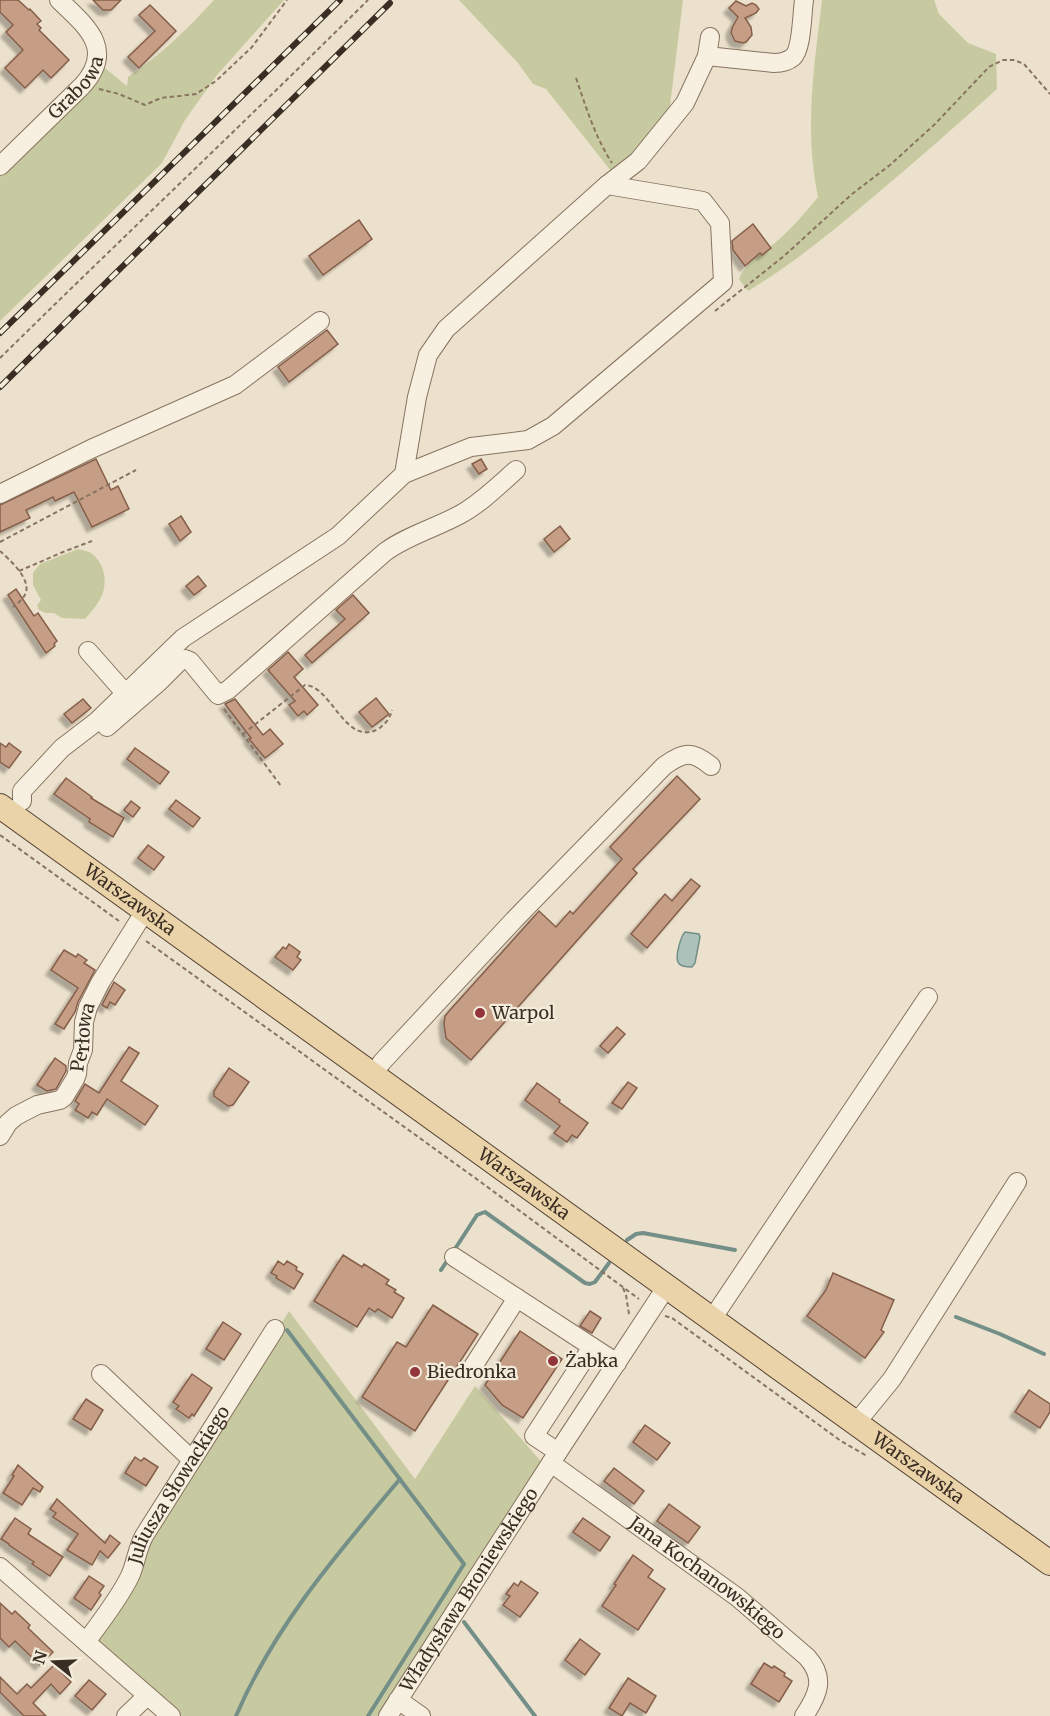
<svg xmlns="http://www.w3.org/2000/svg" width="1050" height="1716" font-family="Merriweather,serif">
	<style>
		.green { fill: #c7caa0 }
		.water { fill: #acc1ba; stroke: #738f87; stroke-width: 1.5 }
		.lines { fill: none; stroke-linecap: round; stroke-linejoin: round }
		.stream { stroke: #738f87; stroke-width: 4 }
		.building { fill: #c69e86; stroke: #855e49; stroke-width: 1.5; filter: url(#shadow) }
		.minor-casing { stroke: #887461; stroke-width: 20 }
		.major-casing { stroke: #564334; stroke-width: 26 }
		.path { stroke: #887461; stroke-width: 2; stroke-dasharray: 4.5 3; stroke-linecap: butt }
		.minor { stroke: #f7efdf; stroke-width: 18 }
		.major { stroke: #ead3a9; stroke-width: 24 }
		.rail-casing { stroke: #3a2d23; stroke-width: 6 }
		.rail { stroke: #f4ecdb; stroke-width: 4; stroke-dasharray: 11; stroke-linecap: butt }
		.poi-dot { fill: #92363b; stroke: #f4ecdb; stroke-width: 2 }
		.labels { text-anchor: middle; stroke-width: 4.5; stroke-linejoin: round; paint-order: stroke }
		.street-label { font-size: 18px; fill: #3a2d23; stroke: #f4ecdb }
		.poi-label { font-size: 18px; fill: #3a2d23; stroke: #f4ecdb; text-anchor: start }
	</style>
	<defs>
		<filter id="shadow"><feDropShadow dx="-5" dy="5" stdDeviation="1.5" flood-color="#0004"/></filter>
	</defs>
	<rect width="100%" height="100%" fill="#ece1cc"/>
	<g class="green">
		<path d="M214,0H284L217,75L185,120L162,163L0,321V177L84,93L105,68L127,86L128,77C160,56 188,28 214,0Z"/>
		<polygon points="459,0 683,0 669,114 630,156 611,171 546,89 533,84 518,63"/>
		<path d="M822,0H934L939,14L968,43L996,54L997,89C956,126 915,162 873,197C833,231 793,264 748,291L739,279C746,262 762,254 776,242C791,229 805,213 818,197C804,129 814,68 822,0Z"/>
		<path d="M78,549C82,550 88,551 91,553C107,565 109,588 97,604C94,609 89,614 85,619L62,618L54,613H46L39,610L37,605L41,600L33,585V573L40,564Z"/>
		<polygon points="289,1311 415,1479 475,1386 545,1466 383,1716 182,1716 92,1641 149,1536"/>
	</g>
	<path class="water" d="M685,932L699,934L700,937L695,963L692,967C687,967 680,967 678,962C675,956 681,936 685,932Z"/>
	<g class="lines">
		<g class="stream">
			<polyline points="627,1240 636,1234 643,1233 735,1250"/>
			<polyline points="453,1252 477,1215 485,1212 585,1283 590,1284 595,1282 609,1263"/>
			<polyline points="441,1270 449,1258"/>
			<polyline points="956,1317 1000,1334 1044,1354"/>
			<polyline points="287,1330 464,1564 368,1716"/>
			<polyline points="464,1622 535,1716"/>
			<path d="M236,1716C275,1625 337,1554 400,1479"/>
		</g>
	</g>
	<g class="building">
		<polygon points="0,0 18,0 29,10 30,9 41,21 37,24 41,28 39,30 69,60 51,78 43,70 25,88 5,68 23,50 6,32 13,25 0,12"/>
		<polygon points="93,0 121,0 111,10 103,10"/>
		<polygon points="736,1 746,6 752,3 756,5 759,9 756,13 745,18 751,27 752,35 746,42 743,43 735,41 731,33 732,28 738,17 729,8"/>
		<polygon points="150,5 176,31 139,68 128,57 155,31 139,15"/>
		<polygon points="359,220 372,239 323,275 309,256"/>
		<polygon points="753,224 771,248 762,255 760,253 745,266 733,250 732,241"/>
		<polygon points="327,330 338,344 289,382 278,367"/>
		<polygon points="96,459 111,490 118,486 129,509 92,527 74,492 55,501 53,497 26,510 30,518 0,532 0,505"/>
		<polygon points="481,459 487,469 479,474 472,464"/>
		<polygon points="181,516 191,532 180,541 169,524"/>
		<polygon points="560,526 570,539 554,552 544,539"/>
		<polygon points="198,576 206,586 194,595 186,586"/>
		<polygon points="16,589 34,616 38,613 57,641 54,644 55,646 46,653 8,595"/>
		<polygon points="353,595 369,613 312,663 305,655 345,619 336,610"/>
		<polygon points="288,652 303,669 294,677 318,705 307,715 304,711 298,716 289,705 295,701 268,670"/>
		<polygon points="376,698 389,714 372,727 359,712"/>
		<polygon points="83,699 91,708 72,723 64,714"/>
		<polygon points="235,699 263,735 270,729 283,744 265,758 249,739 251,738 225,704"/>
		<polygon points="0,743 6,747 9,743 21,752 9,768 0,762"/>
		<polygon points="135,748 169,772 160,784 127,759"/>
		<polygon points="677,776 700,799 633,869 637,873 471,1060 446,1038 444,1024 445,1016 450,1010 539,911 556,927 570,911 573,914 622,859 610,847"/>
		<polygon points="66,778 92,797 91,798 124,818 113,837 89,822 90,819 54,794"/>
		<polygon points="176,800 200,818 193,827 169,809"/>
		<polygon points="131,801 140,808 133,817 124,810"/>
		<polygon points="148,845 164,857 154,870 138,858"/>
		<polygon points="691,879 700,886 647,948 631,934 665,894 672,901"/>
		<polygon points="289,944 300,952 297,957 301,960 293,970 275,957 283,947 286,949"/>
		<polygon points="64,950 76,957 78,954 87,960 84,963 95,970 78,1002 75,1012 64,1029 55,1024 78,988 51,970"/>
		<polygon points="114,982 125,990 115,1005 110,1002 107,1008 102,1005"/>
		<polygon points="617,1027 625,1034 608,1053 600,1046"/>
		<polygon points="129,1047 139,1053 121,1081 158,1106 145,1125 107,1099 97,1115 92,1112 88,1118 75,1110 79,1104 75,1101 85,1084 99,1093"/>
		<polygon points="55,1058 66,1066 66,1071 56,1089 47,1091 37,1085"/>
		<polygon points="229,1068 249,1082 233,1105 228,1106 214,1096 214,1091"/>
		<polygon points="628,1082 637,1088 622,1109 612,1103"/>
		<polygon points="537,1083 560,1100 559,1102 588,1123 577,1138 572,1135 567,1142 554,1133 560,1126 525,1100"/>
		<polygon points="343,1255 362,1267 364,1264 389,1280 386,1284 396,1290 394,1292 404,1298 392,1318 378,1309 375,1312 369,1308 357,1327 314,1301"/>
		<polygon points="278,1261 284,1265 287,1261 297,1267 296,1270 303,1274 294,1289 276,1278 277,1276 271,1273"/>
		<polygon points="833,1273 894,1300 881,1330 884,1332 865,1358 807,1316 826,1290"/>
		<polygon points="433,1305 478,1334 415,1431 362,1397 397,1342 406,1347"/>
		<polygon points="590,1311 601,1318 592,1333 580,1326"/>
		<polygon points="223,1322 241,1334 224,1360 206,1349"/>
		<polygon points="520,1331 562,1359 523,1418 502,1405 485,1385"/>
		<polygon points="192,1374 212,1388 194,1416 192,1414 189,1418 176,1409 179,1406 173,1402"/>
		<polygon points="1029,1390 1050,1404 1050,1412 1040,1428 1015,1412"/>
		<polygon points="86,1399 103,1410 91,1430 73,1419"/>
		<polygon points="645,1425 670,1443 657,1460 633,1442"/>
		<polygon points="135,1457 141,1461 144,1458 158,1467 146,1486 125,1473"/>
		<polygon points="18,1465 43,1487 40,1492 33,1488 22,1505 3,1493 14,1476 12,1475"/>
		<polygon points="614,1468 644,1491 634,1504 604,1481"/>
		<polygon points="57,1499 105,1543 110,1535 120,1543 108,1558 100,1551 92,1565 67,1550 78,1534 53,1517 56,1513 50,1509"/>
		<polygon points="669,1504 700,1527 688,1543 657,1521"/>
		<polygon points="15,1518 31,1529 28,1534 63,1557 50,1576 32,1564 34,1562 9,1545 9,1544 1,1539"/>
		<polygon points="583,1518 610,1537 600,1551 573,1532"/>
		<polygon points="633,1555 653,1570 648,1577 665,1589 638,1630 602,1606 616,1585 614,1584"/>
		<polygon points="89,1576 104,1586 99,1593 101,1595 91,1610 74,1598"/>
		<polygon points="521,1581 538,1593 520,1617 503,1605 510,1596 506,1594 514,1583 518,1586"/>
		<polygon points="0,1603 12,1614 15,1611 30,1625 28,1628 53,1652 40,1665 15,1641 9,1647 0,1638"/>
		<polygon points="580,1639 600,1654 585,1675 565,1660"/>
		<polygon points="764,1663 772,1668 774,1666 785,1673 784,1676 792,1681 779,1702 751,1684"/>
		<polygon points="54,1665 71,1682 60,1694 51,1684 33,1703 46,1716 24,1716 0,1692 0,1677 17,1694 27,1684 31,1688"/>
		<polygon points="628,1678 656,1696 646,1713 630,1703 622,1716 609,1708"/>
		<polygon points="89,1680 106,1694 92,1710 75,1696"/>
	</g>
	<g class="lines">
		<defs>
			<g id="minor">
				<path d="M707,56L774,63C781,63 787,62 793,57C802,49 802,13 804,0"/>
				<path id="s1" d="M0,166L82,86C116,49 86,26 59,0"/>
				<polyline points="607,185 638,161 685,103 707,56 710,37"/>
				<polyline points="0,494 91,449 235,385 320,321"/>
				<polyline points="88,651 126,694"/>
				<path d="M107,727L159,682L181,660L185,659L190,661L218,695L228,690L385,552C408,535 436,528 461,514C481,503 499,485 516,470"/>
				<polyline points="22,801 22,791 62,748 96,722 183,638 338,536 404,474 471,447 528,440 553,426 723,282 720,223 703,201 607,185 446,329 428,355 417,397 404,474"/>
				<path d="M373,1075L382,1062L514,920L664,766C683,752 692,750 711,766"/>
				<path id="s2" d="M0,1136L8,1123L16,1116L37,1105L60,1100L64,1097L75,1079L77,1074L78,1063L83,1050L84,1022L88,1007L100,983L145,911"/>
				<polyline points="454,1257 617,1363"/>
				<polyline points="712,1319 928,997"/>
				<polyline points="472,1368 517,1298"/>
				<polyline points="101,1374 191,1459"/>
				<polyline points="856,1423 892,1379 1017,1182"/>
				<polyline points="558,1452 534,1436 592,1347"/>
				<path id="s3" d="M551,1463L737,1597L807,1657C826,1678 818,1695 804,1716"/>
				<polyline points="0,1567 171,1716"/>
				<path id="s4" d="M86,1642C101,1621 119,1599 130,1576C136,1563 137,1549 144,1536L275,1329"/>
				<polyline points="398,1700 421,1716"/>
				<polyline points="126,1716 147,1696"/>
				<path id="s5" d="M388,1716L558,1452L667,1286"/>
			</g>
			<g id="major">
				<path id="s6" d="M0,806L1050,1563"/>
			</g>
		</defs>
		<use href="#minor" class="minor-casing"/>
		<use href="#major" class="major-casing"/>
		<g class="path">
			<path d="M576,78C586,107 595,137 612,163"/>
			<polyline points="99,89 119,94 145,105 161,98 196,94 216,81 252,47 287,0"/>
			<polyline points="715,311 784,256 852,194 890,165 935,124 989,67 1003,60 1014,60 1024,64 1050,94"/>
			<path d="M0,358C122,238 247,120 368,0"/>
			<polyline points="0,542 136,470"/>
			<path d="M0,551C10,560 30,578 26,592C24,599 18,603 13,607"/>
			<polyline points="19,571 63,552 92,541"/>
			<polyline points="224,709 281,786"/>
			<path d="M243,734L305,685C332,686 345,747 378,729C385,725 390,718 392,710"/>
			<polyline points="0,835 119,921"/>
			<polyline points="146,941 478,1180 639,1299"/>
			<polyline points="623,1288 626,1295 629,1314"/>
			<polyline points="665,1316 672,1318 841,1441 867,1456"/>
		</g>
		<use href="#minor" class="minor"/>
		<use href="#major" class="major"/>
		<defs>
			<g id="rail">
				<polyline points="0,333 340,0"/>
				<polyline points="0,387 390,3"/>
			</g>
		</defs>
		<use href="#rail" class="rail-casing"/>
		<use href="#rail" class="rail"/>
	</g>
	<g class="poi-dot">
		<circle cx="480" cy="1013" r="6"/>
		<circle cx="553" cy="1361" r="6"/>
		<circle cx="415" cy="1372" r="6"/>
	</g>
	<g class="labels">
		<g class="street-label">
			<text dy="6" stroke="none"><textPath href="#s1" startOffset="110">Grabowa</textPath></text>
			<text dy="6" stroke="none"><textPath href="#s6" startOffset="160">Warszawska</textPath></text>
			<text dy="6" stroke="none"><textPath href="#s2" startOffset="142">Perłowa</textPath></text>
			<text dy="6" stroke="none"><textPath href="#s6" startOffset="646">Warszawska</textPath></text>
			<text dy="6" stroke="none"><textPath href="#s6" startOffset="1132">Warszawska</textPath></text>
			<text dy="6" stroke="none"><textPath href="#s4" startOffset="183">Juliusza Słowackiego</textPath></text>
			<text dy="6" stroke="none"><textPath href="#s3" startOffset="194">Jana Kochanowskiego</textPath></text>
			<text dy="6" stroke="none"><textPath href="#s5" startOffset="150">Władysława Broniewskiego</textPath></text>
		</g>
		<g class="poi-label">
			<text x="492" y="1019">Warpol</text>
			<text x="565" y="1367">Żabka</text>
			<text x="427" y="1378">Biedronka</text>
		</g>
	</g>
	<g transform="translate(54 1662) rotate(288)" stroke="#f4ecdb" stroke-width="4.5" paint-order="stroke">
	<path d="M0-4.5L10 22L0 15L-10 22Z" fill="#3a2d23"/>
	<text y="-9" font-size="16" font-weight="bold" text-anchor="middle" fill="#3a2d23">N</text>
	</g>
</svg>
